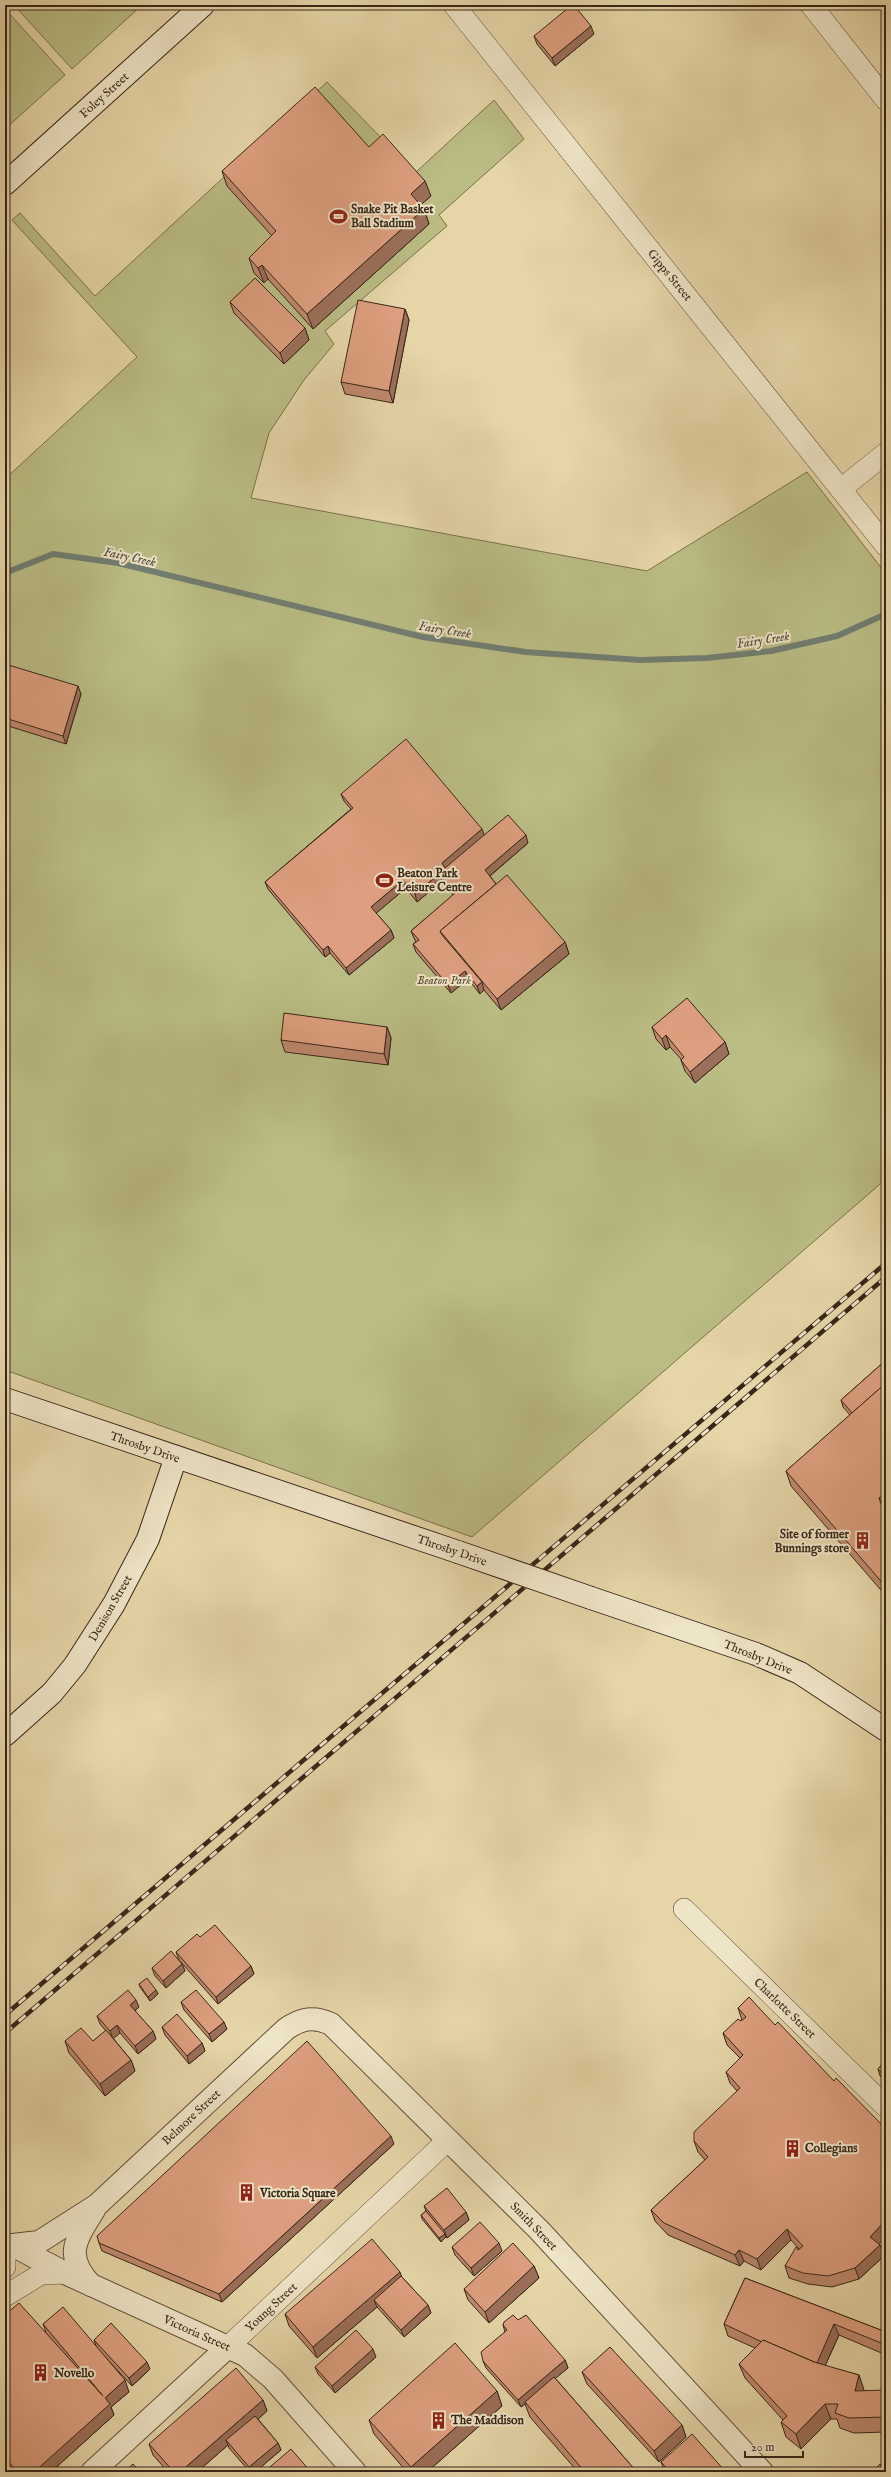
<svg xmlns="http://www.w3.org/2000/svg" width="891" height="2477" font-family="'IM FELL English',serif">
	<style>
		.green { fill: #babc84; stroke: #79714e }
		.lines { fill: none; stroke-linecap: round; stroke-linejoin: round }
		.stream { stroke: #717e72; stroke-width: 6 }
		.minor-casing { stroke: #63523c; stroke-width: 22 }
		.tertiary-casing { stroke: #63523c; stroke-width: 24 }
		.secondary-casing { stroke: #382618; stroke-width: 24 }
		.minor { stroke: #eee4c6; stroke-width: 21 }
		.tertiary { stroke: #eee4c6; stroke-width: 22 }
		.secondary { stroke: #eee4c6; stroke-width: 22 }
		.rail-casing { stroke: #382618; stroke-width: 4.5 }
		.rail { stroke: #eee4c6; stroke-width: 3; stroke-dasharray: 9; stroke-linecap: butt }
		.secondary-bridge-casing { stroke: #382618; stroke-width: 24; stroke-linecap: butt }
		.secondary-bridge { stroke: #eee4c6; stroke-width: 22 }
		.wall { fill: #be896d; stroke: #382618 }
		.shaded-wall { fill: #9b6f59; stroke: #382618 }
		.building { fill: #dd9f7f; stroke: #382618 }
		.labels { text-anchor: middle; stroke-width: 4; stroke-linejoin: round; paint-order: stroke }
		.street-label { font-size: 12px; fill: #382618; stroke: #eee4c6 }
		.poi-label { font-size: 12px; font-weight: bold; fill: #382618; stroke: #eee4c6; text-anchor: start }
		.park-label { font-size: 12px; font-style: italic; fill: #584c33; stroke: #eee4c6 }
		.water-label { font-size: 13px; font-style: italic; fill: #504a3e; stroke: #eee4c6 }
	</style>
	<rect width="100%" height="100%" fill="#e5d5a7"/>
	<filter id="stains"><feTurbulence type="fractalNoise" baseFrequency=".005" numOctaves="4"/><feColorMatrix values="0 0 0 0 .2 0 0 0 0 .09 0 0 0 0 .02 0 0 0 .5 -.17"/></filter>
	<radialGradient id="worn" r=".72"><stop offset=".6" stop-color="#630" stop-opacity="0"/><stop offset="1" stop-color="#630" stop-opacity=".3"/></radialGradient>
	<g class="green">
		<polygon points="14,5 142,5 72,69"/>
		<polygon points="5,9 65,75 5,129"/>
		<polygon points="327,82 415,173 494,100 524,139 439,215 447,226 325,331 334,344 304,380 269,433 251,498 647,571 807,472 886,574 886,1179 472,1537 5,1370 5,479 137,357 12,220 20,213 95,296"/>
	</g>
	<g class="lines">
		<polyline class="stream" points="5,573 53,554 118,563 423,637 526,652 640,660 707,658 771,651 837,636 886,614"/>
		<defs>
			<g id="minor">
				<polyline points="454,5 886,546"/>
				<polyline points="811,5 886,100"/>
				<polyline points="841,489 886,453"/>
				<polyline points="684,1909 886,2107"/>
				<polyline points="5,2251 5,2267"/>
				<polyline points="5,2296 41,2274 65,2273"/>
				<polyline points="229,2346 448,2140"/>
			</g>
			<g id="tertiary">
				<polyline points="12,2245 65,2273 245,2355 273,2379 355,2472"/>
				<path d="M13,2245L39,2242L97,2205L286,2029C302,2018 314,2016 331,2024L539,2230L762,2472"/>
				<path d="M91,2285C63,2256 76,2239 94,2210"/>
				<polyline points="92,2472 229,2346"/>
			</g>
			<g id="secondary">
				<polyline points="5,184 203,5"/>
				<polyline points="5,1399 458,1552"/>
				<polyline points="591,1598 756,1654 800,1673 886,1730"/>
				<polyline points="5,1735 52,1693 75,1665 114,1604 148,1539 176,1457"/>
			</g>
		</defs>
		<use href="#minor" class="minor-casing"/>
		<use href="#tertiary" class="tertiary-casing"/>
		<use href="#secondary" class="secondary-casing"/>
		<use href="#minor" class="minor"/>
		<use href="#tertiary" class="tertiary"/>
		<use href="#secondary" class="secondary"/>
		<defs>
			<g id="rail">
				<polyline points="5,2015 886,1263"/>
				<polyline points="5,2033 886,1277"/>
			</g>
		</defs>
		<use href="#rail" class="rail-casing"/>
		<use href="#rail" class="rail"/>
		<defs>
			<polyline id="secondary-bridge" points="458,1552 591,1598"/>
		</defs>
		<use href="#secondary-bridge" class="secondary-bridge-casing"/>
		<use href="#secondary-bridge" class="secondary-bridge"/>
	</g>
	<g class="wall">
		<polygon points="594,34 555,66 537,44 534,36"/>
		<polygon points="369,147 431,196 420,205 424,209 429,224 313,329 268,279 264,283 254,273 249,258 272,236 227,186 222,171"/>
		<polygon points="230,302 305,328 309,340 284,364 234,313"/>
		<polygon points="405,309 409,320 393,403 345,394 341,382"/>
		<polygon points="5,664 81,694 66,744 5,725"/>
		<polygon points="341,794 485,835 528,843 490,876 496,884 565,942 569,954 501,1010 484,990 480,994 468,979 451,993 416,952 413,944 416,942 414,938 411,931 453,895 442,881 417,902 406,888 376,913 391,930 394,938 349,975 330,953 325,957 268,889 265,882 351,809 344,801"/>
		<polygon points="387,1027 391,1038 388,1065 285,1052 281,1040"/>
		<polygon points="652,1027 725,1042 729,1054 695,1083 685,1071 681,1060 681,1059 670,1047 666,1050 656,1039"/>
		<polygon points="886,1360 886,1596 791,1486 786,1471 850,1415 843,1407 841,1400"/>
		<polygon points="200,1937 251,1966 254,1974 218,2004 179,1960 176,1952"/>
		<polygon points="182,1964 185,1971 166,1988 155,1976 152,1968"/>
		<polygon points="139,1984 156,1990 158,1994 150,2001 140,1987"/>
		<polygon points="749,1997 879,2244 880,2245 884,2256 859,2279 832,2287 808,2284 789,2278 785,2266 799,2249 791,2240 761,2270 744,2261 740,2266 668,2235 655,2221 651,2210 705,2160 698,2152 694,2141 737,2091 730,2083 726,2072 740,2058 727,2045 723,2033 742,2020 738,2008"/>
		<polygon points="181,2002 227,2029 212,2042 184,2010"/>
		<polygon points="139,2007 135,2011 153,2031 156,2039 138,2054 120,2033 113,2038 131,2060 135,2071 105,2096 69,2053 65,2041 93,2041 106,2031 100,2024 97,2016"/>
		<polygon points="162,2027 202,2043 205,2051 189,2064 165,2035"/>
		<polygon points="886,2060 886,2082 880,2076 878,2069"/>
		<polygon points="394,2144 222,2302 102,2251 99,2243"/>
		<polygon points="424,2206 466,2212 469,2220 447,2238 446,2237 441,2242 422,2219 421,2215 426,2211"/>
		<polygon points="452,2247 502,2251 474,2276 455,2255"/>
		<polygon points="534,2266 539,2278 489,2323 468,2300 464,2289"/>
		<polygon points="401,2276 428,2305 431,2313 404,2337 377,2307 317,2358 289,2326 285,2314"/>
		<polygon points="745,2278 886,2332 886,2355 839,2335 825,2366 859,2375 864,2391 886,2392 886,2432 854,2433 840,2428 837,2419 831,2419 801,2449 786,2437 781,2422 783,2420 745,2378 739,2364 755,2348 728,2336 724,2324"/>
		<polygon points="5,2315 46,2332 43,2324 96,2346 94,2340 150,2369 132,2386 106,2358 129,2392 111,2407 114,2415 51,2472 5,2472"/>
		<polygon points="503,2325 565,2360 568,2368 555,2378 637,2472 578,2472 530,2417 525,2404 521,2407 486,2368 483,2361 505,2332"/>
		<polygon points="376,2357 335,2393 318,2374 315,2367"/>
		<polygon points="582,2372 682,2425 686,2437 659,2462 587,2384"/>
		<polygon points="497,2391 502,2406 427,2472 407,2472 374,2434 369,2420"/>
		<polygon points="263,2400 267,2411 258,2419 278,2443 281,2450 255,2472 250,2472 229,2448 228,2445 197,2472 168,2472 153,2455 149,2444"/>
		<polygon points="661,2462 726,2472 665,2472"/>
	</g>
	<g class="shaded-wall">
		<polygon points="591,26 594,34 555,66 552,58"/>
		<polygon points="425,181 431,196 416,209 411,194"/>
		<polygon points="424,209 429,224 313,329 307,314"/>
		<polygon points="262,265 268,279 264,283 258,268"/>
		<polygon points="405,309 409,320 393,403 389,391"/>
		<polygon points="305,328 309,340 284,364 280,353"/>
		<polygon points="78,686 81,694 66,744 63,736"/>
		<polygon points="482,829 485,837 444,871 442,863"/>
		<polygon points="526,835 528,843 487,878 485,870"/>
		<polygon points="439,874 442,881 417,902 415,894"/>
		<polygon points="403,880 406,888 374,915 371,907"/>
		<polygon points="391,930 394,938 349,975 346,968"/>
		<polygon points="565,942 569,954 501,1010 497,999"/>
		<polygon points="328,946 330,953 325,957 323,950"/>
		<polygon points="465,971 468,979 451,993 448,985"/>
		<polygon points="482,982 484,990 480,994 477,986"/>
		<polygon points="387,1027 391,1038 388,1065 384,1054"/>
		<polygon points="666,1035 670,1047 666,1050 662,1039"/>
		<polygon points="725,1042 729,1054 695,1083 690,1072"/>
		<polygon points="182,1964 185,1971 166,1988 163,1981"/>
		<polygon points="251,1966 254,1974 218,2004 216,1997"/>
		<polygon points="156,1990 158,1994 150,2001 148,1997"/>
		<polygon points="136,2000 139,2007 133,2012 130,2005"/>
		<polygon points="224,2022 227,2029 212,2042 209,2034"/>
		<polygon points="117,2025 120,2033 113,2039 110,2031"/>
		<polygon points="153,2031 156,2039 138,2054 135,2046"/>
		<polygon points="202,2043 205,2051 189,2064 187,2056"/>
		<polygon points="131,2060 135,2071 105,2096 100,2084"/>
		<polygon points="391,2136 394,2144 222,2302 219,2294"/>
		<polygon points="466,2212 469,2220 447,2238 444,2230"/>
		<polygon points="886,2220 886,2236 874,2249 870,2237"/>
		<polygon points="787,2229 791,2240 761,2270 757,2259"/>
		<polygon points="445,2234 446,2237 441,2242 439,2238"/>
		<polygon points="499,2243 502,2251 474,2276 471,2268"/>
		<polygon points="880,2245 884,2256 859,2279 855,2268"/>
		<polygon points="739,2250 744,2261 740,2266 735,2255"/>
		<polygon points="534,2266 539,2278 489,2323 485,2312"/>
		<polygon points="400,2272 404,2283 374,2300 377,2307 317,2358 313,2347"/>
		<polygon points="428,2305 431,2313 404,2337 401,2330"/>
		<polygon points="834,2324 839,2335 820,2377 815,2366"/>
		<polygon points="373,2349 376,2357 335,2393 332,2386"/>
		<polygon points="565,2360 568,2368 526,2403 525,2402 525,2404 521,2407 518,2400"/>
		<polygon points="147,2362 150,2369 132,2386 129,2378"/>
		<polygon points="859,2375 864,2390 861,2406 855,2391"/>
		<polygon points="125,2380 129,2392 111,2407 114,2415 51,2472 34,2472 105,2398"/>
		<polygon points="885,2390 886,2392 886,2418"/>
		<polygon points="497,2391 502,2406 427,2472 412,2472 411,2467"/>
		<polygon points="263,2400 267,2411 230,2444 226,2440 228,2445 197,2472 180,2472"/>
		<polygon points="825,2404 831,2419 801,2449 796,2434"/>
		<polygon points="682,2425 686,2437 659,2462 654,2451"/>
		<polygon points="278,2443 281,2450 255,2472 251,2472 249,2467"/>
	</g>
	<g class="building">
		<polygon points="572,5 574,5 591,26 552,58 534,36"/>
		<polygon points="315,87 369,147 383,134 425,181 411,194 424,209 307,314 262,265 258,268 249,258 276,231 222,171"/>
		<polygon points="255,278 305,328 280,353 230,302"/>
		<polygon points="358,300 405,309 389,391 341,382"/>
		<polygon points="5,664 78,686 63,736 5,718"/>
		<polygon points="406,739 482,829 442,863 445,868 508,815 526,835 485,870 496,884 440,931 442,935 482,982 477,986 465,971 448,985 413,944 419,940 411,931 455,893 439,874 415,894 403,880 371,907 391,930 346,968 328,946 323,950 265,882 353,808 341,794"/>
		<polygon points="507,875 565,942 497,999 440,931"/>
		<polygon points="687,998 725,1042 690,1072 681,1060 684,1057 666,1035 662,1039 652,1027"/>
		<polygon points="284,1013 387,1027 384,1054 281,1040"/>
		<polygon points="886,1360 886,1383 852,1413 841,1400"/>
		<polygon points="886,1383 886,1492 879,1498 881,1504 886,1509 886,1587 786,1471"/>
		<polygon points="886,1492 886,1506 879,1498"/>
		<polygon points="215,1925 251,1966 216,1997 176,1952 197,1934 200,1937"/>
		<polygon points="171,1951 182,1964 163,1981 152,1968"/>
		<polygon points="147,1978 156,1990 148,1997 139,1984"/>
		<polygon points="128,1990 136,2000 130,2005 153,2031 135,2046 117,2025 110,2031 97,2016"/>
		<polygon points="196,1990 224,2022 209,2034 181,2002"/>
		<polygon points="749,1997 775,2025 778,2022 834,2081 836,2078 886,2129 886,2220 870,2237 880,2245 855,2268 828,2276 803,2273 785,2266 796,2247 798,2250 803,2246 787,2229 757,2259 739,2250 735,2255 664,2223 651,2210 708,2157 694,2141 694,2132 740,2088 726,2072 743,2055 723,2033 738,2019 741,2021 746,2017 738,2008"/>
		<polygon points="177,2014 202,2043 187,2056 162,2027"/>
		<polygon points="81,2028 93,2041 106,2030 131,2060 100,2084 65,2041"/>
		<polygon points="307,2041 391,2136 219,2294 99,2243 97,2236"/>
		<polygon points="886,2060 886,2077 878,2069"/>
		<polygon points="447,2188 466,2212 444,2230 424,2206"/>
		<polygon points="426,2211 445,2234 439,2238 421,2215"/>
		<polygon points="480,2222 499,2243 471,2268 452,2247"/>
		<polygon points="372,2239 400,2272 313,2347 285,2314"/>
		<polygon points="513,2243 534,2266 485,2312 464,2289"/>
		<polygon points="401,2276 428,2305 401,2330 374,2300"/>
		<polygon points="745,2278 886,2332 886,2345 834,2324 817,2363 763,2340 762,2342 724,2324"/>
		<polygon points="19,2303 103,2396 43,2324 63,2307 125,2380 105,2398 110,2404 34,2472 18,2472 5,2458 5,2315"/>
		<polygon points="513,2315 518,2320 526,2315 565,2360 518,2400 483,2361 481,2352 507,2330 503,2325 504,2322"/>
		<polygon points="111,2323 147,2362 129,2378 94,2340"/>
		<polygon points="356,2330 373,2349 332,2386 315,2367"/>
		<polygon points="763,2340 814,2362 859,2375 855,2391 885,2390 886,2417 849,2418 835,2413 838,2404 825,2404 796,2434 781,2422 787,2416 739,2364"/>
		<polygon points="455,2343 497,2391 411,2467 369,2420"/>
		<polygon points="610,2347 682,2425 654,2451 582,2372"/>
		<polygon points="236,2368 263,2400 180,2472 174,2472 149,2444"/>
		<polygon points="554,2377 637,2472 585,2472 525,2402"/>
		<polygon points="255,2416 278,2443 249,2467 226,2440"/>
		<polygon points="692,2434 726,2472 670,2472 661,2462"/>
		<polygon points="291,2449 311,2472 264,2472"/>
		<polygon points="5,2463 14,2472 5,2472"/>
		<polygon points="133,2464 140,2472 124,2472"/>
		<polygon points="880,2464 886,2471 886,2472 872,2472"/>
	</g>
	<defs>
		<symbol id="stadium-bare" viewBox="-9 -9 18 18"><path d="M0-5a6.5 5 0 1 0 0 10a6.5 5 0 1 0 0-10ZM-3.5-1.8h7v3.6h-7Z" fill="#8f2418" stroke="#eee4c6" stroke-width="2.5" paint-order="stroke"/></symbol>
		<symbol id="building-bare" viewBox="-9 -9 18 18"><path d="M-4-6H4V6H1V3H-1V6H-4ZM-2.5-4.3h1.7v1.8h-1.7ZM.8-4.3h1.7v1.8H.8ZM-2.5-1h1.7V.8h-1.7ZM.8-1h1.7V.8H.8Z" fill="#8f2418" stroke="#eee4c6" stroke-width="2.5" paint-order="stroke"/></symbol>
	</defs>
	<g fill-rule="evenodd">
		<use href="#stadium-bare" x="326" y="204" width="25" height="25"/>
		<use href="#stadium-bare" x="372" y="868" width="25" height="25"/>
		<use href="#building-bare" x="850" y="1528" width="25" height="25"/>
		<use href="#building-bare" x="780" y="2136" width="25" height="25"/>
		<use href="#building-bare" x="234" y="2180" width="25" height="25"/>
		<use href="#building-bare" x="28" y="2360" width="25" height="25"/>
		<use href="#building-bare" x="426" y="2408" width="25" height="25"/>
	</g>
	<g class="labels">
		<g class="street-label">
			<text transform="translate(104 95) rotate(-42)" y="4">Foley Street</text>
			<text transform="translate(670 275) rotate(51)" y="4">Gipps Street</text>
			<text transform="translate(145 1447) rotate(19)" y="4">Throsby Drive</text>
			<text transform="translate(452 1550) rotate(19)" y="4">Throsby Drive</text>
			<text transform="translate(110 1608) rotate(-60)" y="4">Denison Street</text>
			<text transform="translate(758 1657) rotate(22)" y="4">Throsby Drive</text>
			<text transform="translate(785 2008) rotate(44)" y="4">Charlotte Street</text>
			<text transform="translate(191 2117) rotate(-43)" y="4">Belmore Street</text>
			<text transform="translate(534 2226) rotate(46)" y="4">Smith Street</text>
			<text transform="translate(271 2307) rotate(-43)" y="4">Young Street</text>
			<text transform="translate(197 2333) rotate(24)" y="4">Victoria Street</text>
		</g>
		<g class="poi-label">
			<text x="351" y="213">Snake Pit Basket<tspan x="351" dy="14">Ball Stadium</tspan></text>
			<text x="397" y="877">Beaton Park<tspan x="397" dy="14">Leisure Centre</tspan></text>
			<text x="849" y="1538" text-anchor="end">Site of former<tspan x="849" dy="14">Bunnings store</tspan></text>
			<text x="805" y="2152">Collegians</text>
			<text x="260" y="2197">Victoria Square</text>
			<text x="54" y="2377">Novello</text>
			<text x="451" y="2424">The Maddison</text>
		</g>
		<g class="park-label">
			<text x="444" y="984">Beaton Park</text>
		</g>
		<g class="water-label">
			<text transform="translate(130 556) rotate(12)" y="5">Fairy Creek</text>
			<text transform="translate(445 629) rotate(9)" y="5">Fairy Creek</text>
			<text transform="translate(763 639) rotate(-9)" y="5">Fairy Creek</text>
		</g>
	</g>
	<rect width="891" height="2477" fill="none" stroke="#e5d5a7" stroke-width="20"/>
	<rect x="6" y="6" width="879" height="2465" fill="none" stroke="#382618" stroke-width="2"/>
	<rect x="10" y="10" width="871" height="2457" fill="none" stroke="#382618"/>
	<path d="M745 2451v6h58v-6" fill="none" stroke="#382618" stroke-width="2"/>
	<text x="751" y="2451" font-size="12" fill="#382618" stroke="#eee4c6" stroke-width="3" paint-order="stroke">20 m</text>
	<rect width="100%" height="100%" filter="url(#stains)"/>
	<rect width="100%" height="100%" fill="url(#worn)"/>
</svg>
